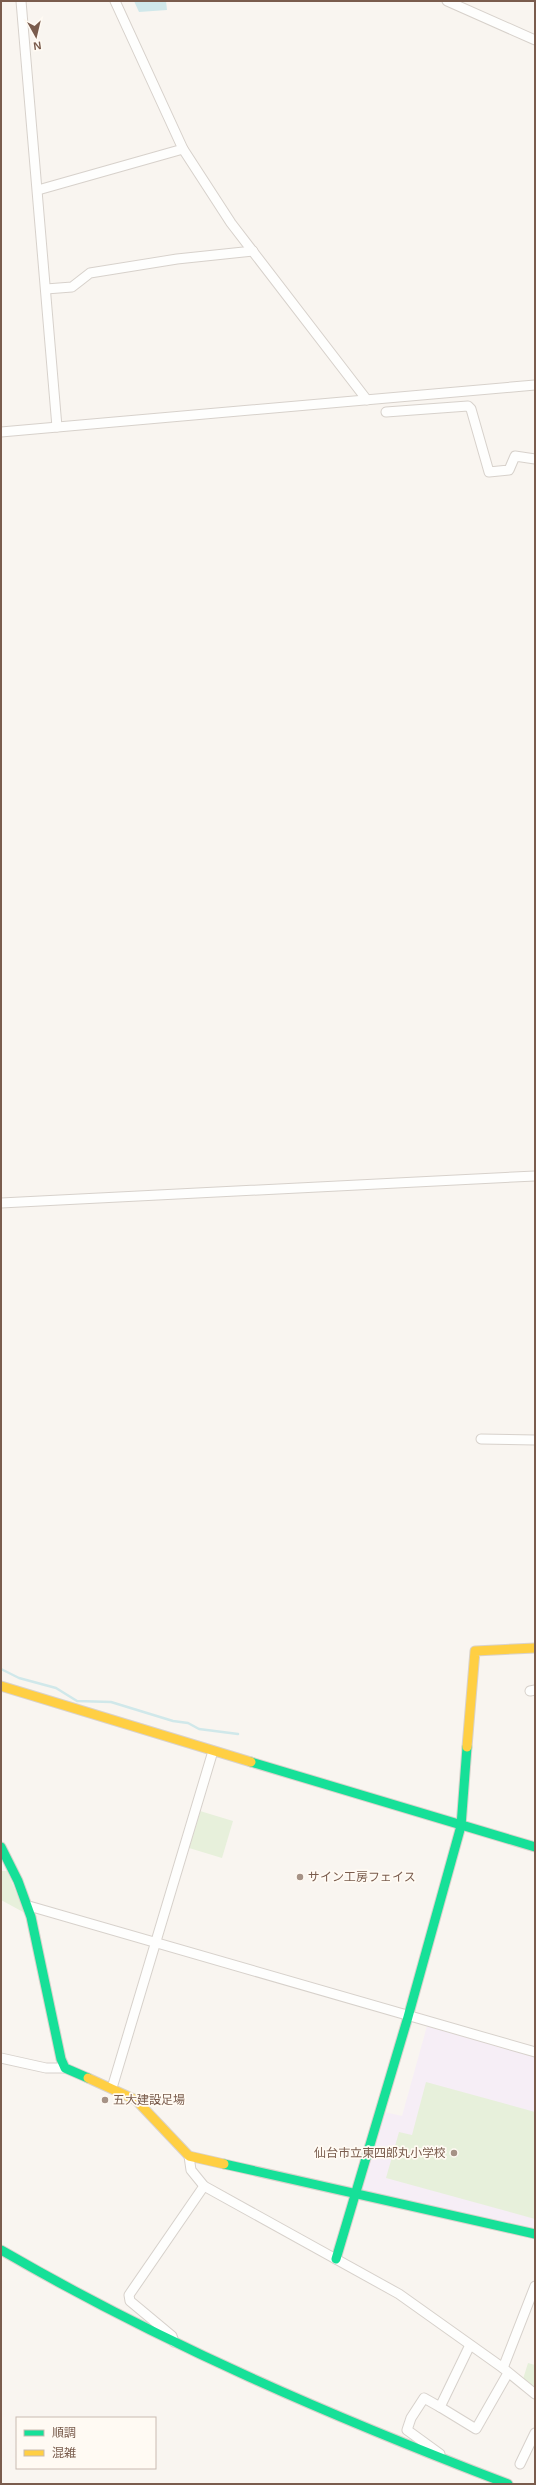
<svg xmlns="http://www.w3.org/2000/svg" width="536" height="2485" font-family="Helvetica,'Noto Sans JP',sans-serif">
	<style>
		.education { fill: #f6eef6 }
		.green { fill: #e7f0db }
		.water { fill: #d0e8ea }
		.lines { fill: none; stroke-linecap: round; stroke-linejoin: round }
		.stream { stroke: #d0e8ea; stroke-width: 2.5 }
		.street-casing { stroke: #d7d1cb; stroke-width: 11 }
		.fast-casing { stroke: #d9d2cb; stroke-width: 11 }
		.slow-casing { stroke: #d9d2cb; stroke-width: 11 }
		.street { stroke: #fefefd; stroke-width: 9 }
		.fast { stroke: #16e098; stroke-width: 9 }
		.slow { stroke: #ffcf43; stroke-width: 9 }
		.poi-dot { fill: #a69286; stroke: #fffaf3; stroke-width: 1.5 }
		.labels { text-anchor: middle; stroke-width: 3.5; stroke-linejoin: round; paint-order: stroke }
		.poi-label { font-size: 12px; fill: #7a5c4d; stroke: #fffaf3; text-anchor: start }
	</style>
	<rect width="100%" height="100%" fill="#f9f5f0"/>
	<polygon class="education" points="427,2026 535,2057 535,2228 361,2190 384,2112 402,2116"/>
	<g class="green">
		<polygon points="200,1811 233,1821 222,1858 189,1848"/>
		<polygon points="1,1871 7,1871 25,1913 1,1900"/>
		<polygon points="426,2082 535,2112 535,2219 386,2178 399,2132 412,2135"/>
		<polygon points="528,2363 535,2365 535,2389 523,2379"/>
	</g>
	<polygon class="water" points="134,1 166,1 167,10 139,12"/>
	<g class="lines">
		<polyline class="stream" points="1,1669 19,1678 56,1688 77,1701 111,1702 173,1721 188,1723 199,1729 238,1734"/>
		<defs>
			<g id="street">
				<polyline points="21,1 57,427"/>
				<polyline points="115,1 183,149 231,223 367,400"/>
				<polyline points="447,1 535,40"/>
				<polyline points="38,190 183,149"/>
				<polyline points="46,289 72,287 90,273 177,259 253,251"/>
				<polyline points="386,412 468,406 471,409 489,472 509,470 515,456 535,459"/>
				<polyline points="1,432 535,385"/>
				<polyline points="1,1203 535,1176"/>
				<polyline points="481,1439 535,1440"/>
				<polyline points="530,1691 535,1690"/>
				<polyline points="29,1906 535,2052"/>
				<polyline points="1,2058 46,2068 65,2068"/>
				<polyline points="112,2088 213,1751"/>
				<polyline points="189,2156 191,2170 204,2186 399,2294 503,2368 535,2394"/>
				<polyline points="174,2342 172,2336 130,2301 129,2295 204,2186"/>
				<polyline points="503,2368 535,2286"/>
				<polyline points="440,2407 476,2429 508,2373"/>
				<polyline points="440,2454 407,2430 411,2418 424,2398 440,2407 470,2345"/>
				<polyline points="520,2464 535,2433"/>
			</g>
			<g id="fast">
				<polyline points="251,1762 535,1847"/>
				<polyline points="1,1847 18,1881 31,1917 61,2059 65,2068 88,2078"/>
				<polyline points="224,2164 535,2234"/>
				<path d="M1,2250C163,2344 333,2417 508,2484"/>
				<polyline points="336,2259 408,2017 461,1826 467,1747"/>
			</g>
			<g id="slow">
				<polyline points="1,1686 251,1762"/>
				<polyline points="467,1747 475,1651 535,1648"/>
				<polyline points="88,2078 136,2100 189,2156 224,2164"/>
			</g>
		</defs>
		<use href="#street" class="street-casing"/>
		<use href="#fast" class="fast-casing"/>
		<use href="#slow" class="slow-casing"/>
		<use href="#street" class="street"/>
		<use href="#fast" class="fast"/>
		<use href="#slow" class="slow"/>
	</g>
	<g class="poi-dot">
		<circle cx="300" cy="1877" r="4"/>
		<circle cx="105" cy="2100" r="4"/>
		<circle cx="454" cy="2153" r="4"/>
	</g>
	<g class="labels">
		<g class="poi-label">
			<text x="308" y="1881">サイン工房フェイス</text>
			<text x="113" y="2104">五大建設足場</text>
			<text x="446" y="2157" text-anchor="end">仙台市立東四郎丸小学校</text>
		</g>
	</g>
	<rect width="536" height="2485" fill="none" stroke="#7a5c4d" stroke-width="4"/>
	<rect x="16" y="2417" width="140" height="52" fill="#fffaf3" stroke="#cabbb1"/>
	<rect x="24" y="2430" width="20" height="6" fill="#16e098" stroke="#cabbb1"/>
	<text x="52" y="2437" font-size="12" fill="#7a5c4d">順調</text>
	<rect x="24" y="2450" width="20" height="6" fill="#ffcf43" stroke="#cabbb1"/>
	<text x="52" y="2457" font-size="12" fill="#7a5c4d">混雑</text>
	<g transform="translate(36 36) rotate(172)" stroke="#fffaf3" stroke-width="3" paint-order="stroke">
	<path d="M0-3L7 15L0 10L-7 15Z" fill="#7a5c4d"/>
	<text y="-6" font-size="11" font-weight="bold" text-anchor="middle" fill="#7a5c4d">N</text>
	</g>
</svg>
